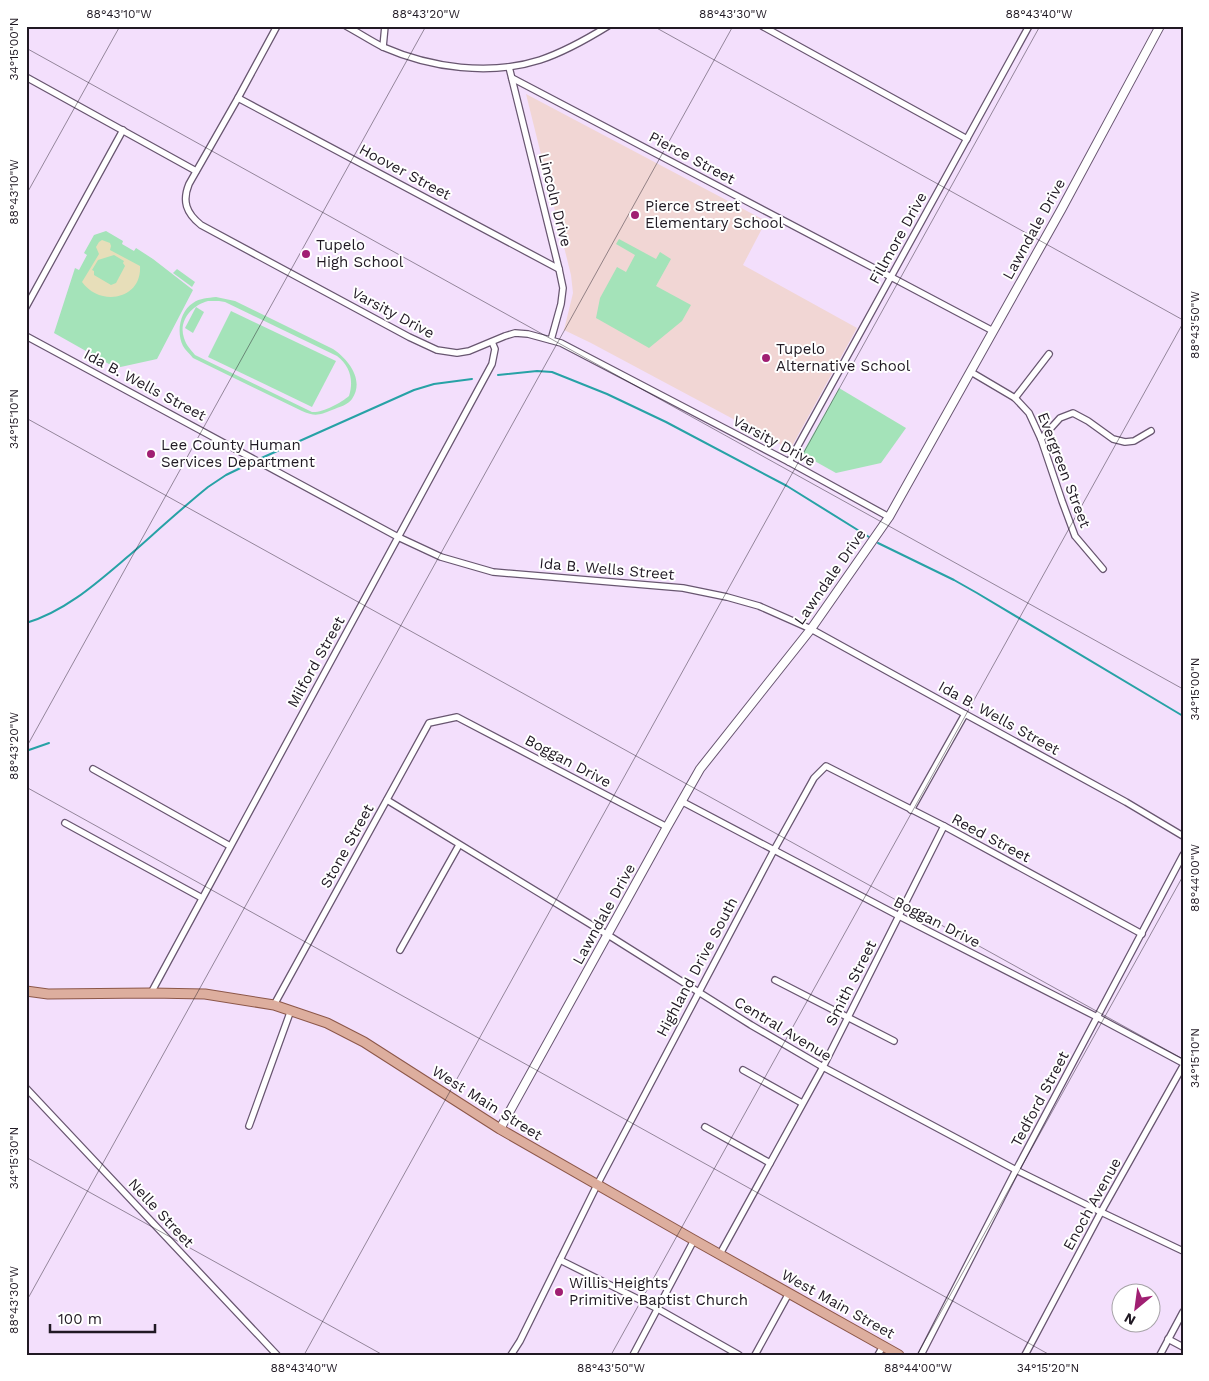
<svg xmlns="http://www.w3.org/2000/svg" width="1209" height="1381" font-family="'Work Sans',sans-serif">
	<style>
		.education { fill: #f1d6d4 }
		.green { fill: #a4e3b9; fill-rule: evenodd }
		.sand { fill: #e7deb9; fill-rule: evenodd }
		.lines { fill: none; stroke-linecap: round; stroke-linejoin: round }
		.stream { stroke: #27a2a6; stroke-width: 2 }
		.street-casing { stroke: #685670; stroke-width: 8 }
		.secondary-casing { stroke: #685670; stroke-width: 10 }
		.primary-casing { stroke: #8c5749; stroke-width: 11 }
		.street { stroke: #fff; stroke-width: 5.5 }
		.secondary { stroke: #fff; stroke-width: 8 }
		.primary { stroke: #ddae9e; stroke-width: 9 }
		.ticks { fill: none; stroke: #201923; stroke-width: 1; stroke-opacity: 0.45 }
		.poi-dot { fill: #a01f72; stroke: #fff; stroke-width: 2 }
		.labels { text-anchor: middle; stroke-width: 4; stroke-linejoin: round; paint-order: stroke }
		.street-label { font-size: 15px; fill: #201923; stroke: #fff }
		.poi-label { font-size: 15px; fill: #201923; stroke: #fff; text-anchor: start }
		.neatline { fill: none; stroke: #201923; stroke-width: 2 }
		.ticks-label { font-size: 12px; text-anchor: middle; fill: #201923 }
	</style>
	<rect width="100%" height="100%" fill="#f3dffc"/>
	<polygon class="education" points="526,94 766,221 743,265 857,328 791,448 789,449 591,343 564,330 573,293 571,275"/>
	<g class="green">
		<polygon points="106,231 123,241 122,244 134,251 136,248 153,259 193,290 157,359 116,368 54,333 75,268 79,270 87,255 84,253 94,235"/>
		<polygon points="619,239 656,259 660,252 671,259 656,286 691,305 682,321 649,348 596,318 600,298 617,267 626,272 635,255 616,244"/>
		<polygon points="177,269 195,282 192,287 173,273"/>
		<path d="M216,297L235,301L333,349C348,359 365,380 352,399C348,405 339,407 332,410C319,415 316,417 302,411L193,358C190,354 185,350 183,346C176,332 180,311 193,303C200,298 208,298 216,297ZM208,301H219L225,302L337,356C350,366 354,380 349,396C341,403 322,413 312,412L195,355C191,350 186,345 184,338C178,321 192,305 208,301Z"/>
		<polygon points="196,307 204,312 193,333 185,328"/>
		<polygon points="231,311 336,361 312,407 208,357"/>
		<polygon points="839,388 906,428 881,463 836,473 802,454"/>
	</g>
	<path class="sand" d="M102,240L110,243L111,246L110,250L140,266C142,300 100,307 82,282L99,254L96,247L99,242ZM114,255L124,261L123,263L125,266L116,283L111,285L94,275V271L92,270L98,260Z"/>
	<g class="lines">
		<g class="stream">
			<polyline points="498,375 537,371 552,372 607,394 666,422 787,486 869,537"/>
			<polyline points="257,460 414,390 434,384 472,379"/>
			<polyline points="878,543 954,580 977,593 1183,716"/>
			<path d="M26,623C67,611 100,580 132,553C157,531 182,508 208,487L226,475L253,462"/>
			<polyline points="26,751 49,743"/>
		</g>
		<defs>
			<g id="street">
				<path d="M277,26L238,98L189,184C182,201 186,213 201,225L409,337L437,350L457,353L469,351L505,336L515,333L528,334L561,343L789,462L889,517"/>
				<path d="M346,26C359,33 371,41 383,47C431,68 490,76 540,60C564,52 587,39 608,26"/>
				<polyline points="762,26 967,139"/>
				<polyline points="383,47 385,26"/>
				<polyline points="509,67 559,269 563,288 561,304 551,340"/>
				<polyline points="26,77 196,171"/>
				<polyline points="512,78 891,277 993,331"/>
				<polyline points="238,98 559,269"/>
				<polyline points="26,307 123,130"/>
				<polyline points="26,336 398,537 441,557 493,572 683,588 727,597 759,606 811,629 965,714 1126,802 1183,836"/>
				<polyline points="971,372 1015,398 1029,413 1041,439 1062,501 1075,536 1103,569"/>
				<polyline points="1015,398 1049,354"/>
				<polyline points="1041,439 1060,418 1073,413 1088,421 1113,439 1125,442 1134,441 1151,431"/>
				<polyline points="789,462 1029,26"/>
				<polyline points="93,769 230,846"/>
				<polyline points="387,800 608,935 751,1025 823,1067 1016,1170 1101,1212 1183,1251"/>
				<polyline points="681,801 899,916 1097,1017 1183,1063"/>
				<polyline points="911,810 965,714"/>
				<polyline points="65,823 202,898"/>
				<polyline points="400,950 459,845"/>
				<polyline points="775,980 894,1041"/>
				<polyline points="151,993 492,364 495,349 492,342"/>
				<polyline points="274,1005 429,723 457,717 667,827"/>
				<polyline points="743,1070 802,1103"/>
				<polyline points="26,1088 277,1355"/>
				<polyline points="249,1126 291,1010"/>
				<polyline points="705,1127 770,1163"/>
				<polyline points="720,1254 823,1067 944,826"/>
				<polyline points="560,1260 658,1309 739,1355"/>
				<polyline points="1168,1339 1183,1347"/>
				<polyline points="511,1355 520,1341 597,1185 774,850 814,778 826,766 944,826 1142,934"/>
				<polyline points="633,1355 694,1240"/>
				<polyline points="755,1355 789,1293"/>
				<polyline points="878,1355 883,1346"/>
				<polyline points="921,1355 1016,1170 1183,855"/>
				<polyline points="1025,1355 1101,1212 1183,1066"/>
				<polyline points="1160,1355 1183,1312"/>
			</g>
			<polyline id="secondary" points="500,1129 667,827 700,769 811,629 889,517 1061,210 1160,26"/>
			<polyline id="primary" points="26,991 48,994 151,993 205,994 274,1005 327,1023 364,1042 500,1129 694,1240 899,1355"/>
		</defs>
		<use href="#street" class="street-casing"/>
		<use href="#secondary" class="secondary-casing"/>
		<use href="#primary" class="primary-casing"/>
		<use href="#street" class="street"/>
		<use href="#secondary" class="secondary"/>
		<use href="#primary" class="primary"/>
	</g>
	<path class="ticks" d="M653,26L1183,320M26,48L1183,689M26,195L120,26M26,418L1183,1059M26,748L426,26M26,787L1050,1355M26,1157L383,1355M26,1302L733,26M304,1355L1040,26M611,1355L1183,323M917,1355L1183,876"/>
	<g class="poi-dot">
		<circle cx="635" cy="215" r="5"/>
		<circle cx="306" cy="254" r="5"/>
		<circle cx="766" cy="358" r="5"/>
		<circle cx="151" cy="454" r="5"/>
		<circle cx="559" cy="1292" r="5"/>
	</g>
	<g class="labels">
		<g class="street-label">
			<text transform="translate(692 158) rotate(28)" y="5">Pierce Street</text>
			<text transform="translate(405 172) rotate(28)" y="5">Hoover Street</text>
			<text transform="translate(555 200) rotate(76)" y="5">Lincoln Drive</text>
			<text transform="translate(1034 229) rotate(-61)" y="5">Lawndale Drive</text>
			<text transform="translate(898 238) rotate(-61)" y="5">Fillmore Drive</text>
			<text transform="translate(393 313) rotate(28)" y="5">Varsity Drive</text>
			<text transform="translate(145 385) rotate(28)" y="5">Ida B. Wells Street</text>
			<text transform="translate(774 441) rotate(28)" y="5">Varsity Drive</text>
			<text transform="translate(1064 470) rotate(69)" y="5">Evergreen Street</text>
			<text transform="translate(607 569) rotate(5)" y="5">Ida B. Wells Street</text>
			<text transform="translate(830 577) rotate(-55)" y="5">Lawndale Drive</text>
			<text transform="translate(316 662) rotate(-61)" y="5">Milford Street</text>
			<text transform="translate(999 718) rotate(29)" y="5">Ida B. Wells Street</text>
			<text transform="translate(568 761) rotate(28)" y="5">Boggan Drive</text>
			<text transform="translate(991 838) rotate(28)" y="5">Reed Street</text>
			<text transform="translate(347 846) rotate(-61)" y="5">Stone Street</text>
			<text transform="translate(604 914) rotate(-61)" y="5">Lawndale Drive</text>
			<text transform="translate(937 922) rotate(27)" y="5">Boggan Drive</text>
			<text transform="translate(697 967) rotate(-62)" y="5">Highland Drive South</text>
			<text transform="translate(851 983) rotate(-63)" y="5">Smith Street</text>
			<text transform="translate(783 1029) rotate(31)" y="5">Central Avenue</text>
			<text transform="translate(1040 1099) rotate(-62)" y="5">Tedford Street</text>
			<text transform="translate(487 1103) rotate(32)" y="5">West Main Street</text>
			<text transform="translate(1092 1204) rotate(-61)" y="5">Enoch Avenue</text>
			<text transform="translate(161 1213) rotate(47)" y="5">Nelle Street</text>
			<text transform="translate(838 1304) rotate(29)" y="5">West Main Street</text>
		</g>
		<g class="poi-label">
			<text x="645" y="211">Pierce Street<tspan x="645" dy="17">Elementary School</tspan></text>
			<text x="316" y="250">Tupelo<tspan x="316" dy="17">High School</tspan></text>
			<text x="776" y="354">Tupelo<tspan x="776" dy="17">Alternative School</tspan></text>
			<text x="161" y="450">Lee County Human<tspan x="161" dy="17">Services Department</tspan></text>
			<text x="569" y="1288">Willis Heights<tspan x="569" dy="17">Primitive Baptist Church</tspan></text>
		</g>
	</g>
	<rect width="1209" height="1381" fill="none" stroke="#ffffff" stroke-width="55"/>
	<g transform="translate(1136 1308) rotate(209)"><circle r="24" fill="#ffffff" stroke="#a6a3a7"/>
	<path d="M0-4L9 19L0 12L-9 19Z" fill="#a01f72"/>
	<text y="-8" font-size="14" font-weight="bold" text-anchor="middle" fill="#201923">N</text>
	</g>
	<path d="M50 1324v8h105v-8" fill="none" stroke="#201923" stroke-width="2.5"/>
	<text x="58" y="1324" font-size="15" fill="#201923" stroke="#ffffff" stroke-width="4" paint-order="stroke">100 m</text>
	<rect x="28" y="28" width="1154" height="1326" class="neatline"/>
	<g class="ticks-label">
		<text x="119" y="18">88°43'10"W</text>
		<text x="426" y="18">88°43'20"W</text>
		<text x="733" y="18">88°43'30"W</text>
		<text x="1039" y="18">88°43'40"W</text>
		<text transform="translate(14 49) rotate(-90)" y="4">34°15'00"N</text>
		<text transform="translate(14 192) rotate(-90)" y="4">88°43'10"W</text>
		<text transform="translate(1195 325) rotate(-90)" y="4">88°43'50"W</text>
		<text transform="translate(14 419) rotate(-90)" y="4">34°15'10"N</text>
		<text transform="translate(1195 689) rotate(-90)" y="4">34°15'00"N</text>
		<text transform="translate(14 746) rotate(-90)" y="4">88°43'20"W</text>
		<text transform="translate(1195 878) rotate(-90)" y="4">88°44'00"W</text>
		<text transform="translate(1195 1058) rotate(-90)" y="4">34°15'10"N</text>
		<text transform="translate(14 1158) rotate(-90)" y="4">34°15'30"N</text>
		<text transform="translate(14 1300) rotate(-90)" y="4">88°43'30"W</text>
		<text x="304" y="1372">88°43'40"W</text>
		<text x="611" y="1372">88°43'50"W</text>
		<text x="918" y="1372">88°44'00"W</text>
		<text x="1048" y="1372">34°15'20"N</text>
	</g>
</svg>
